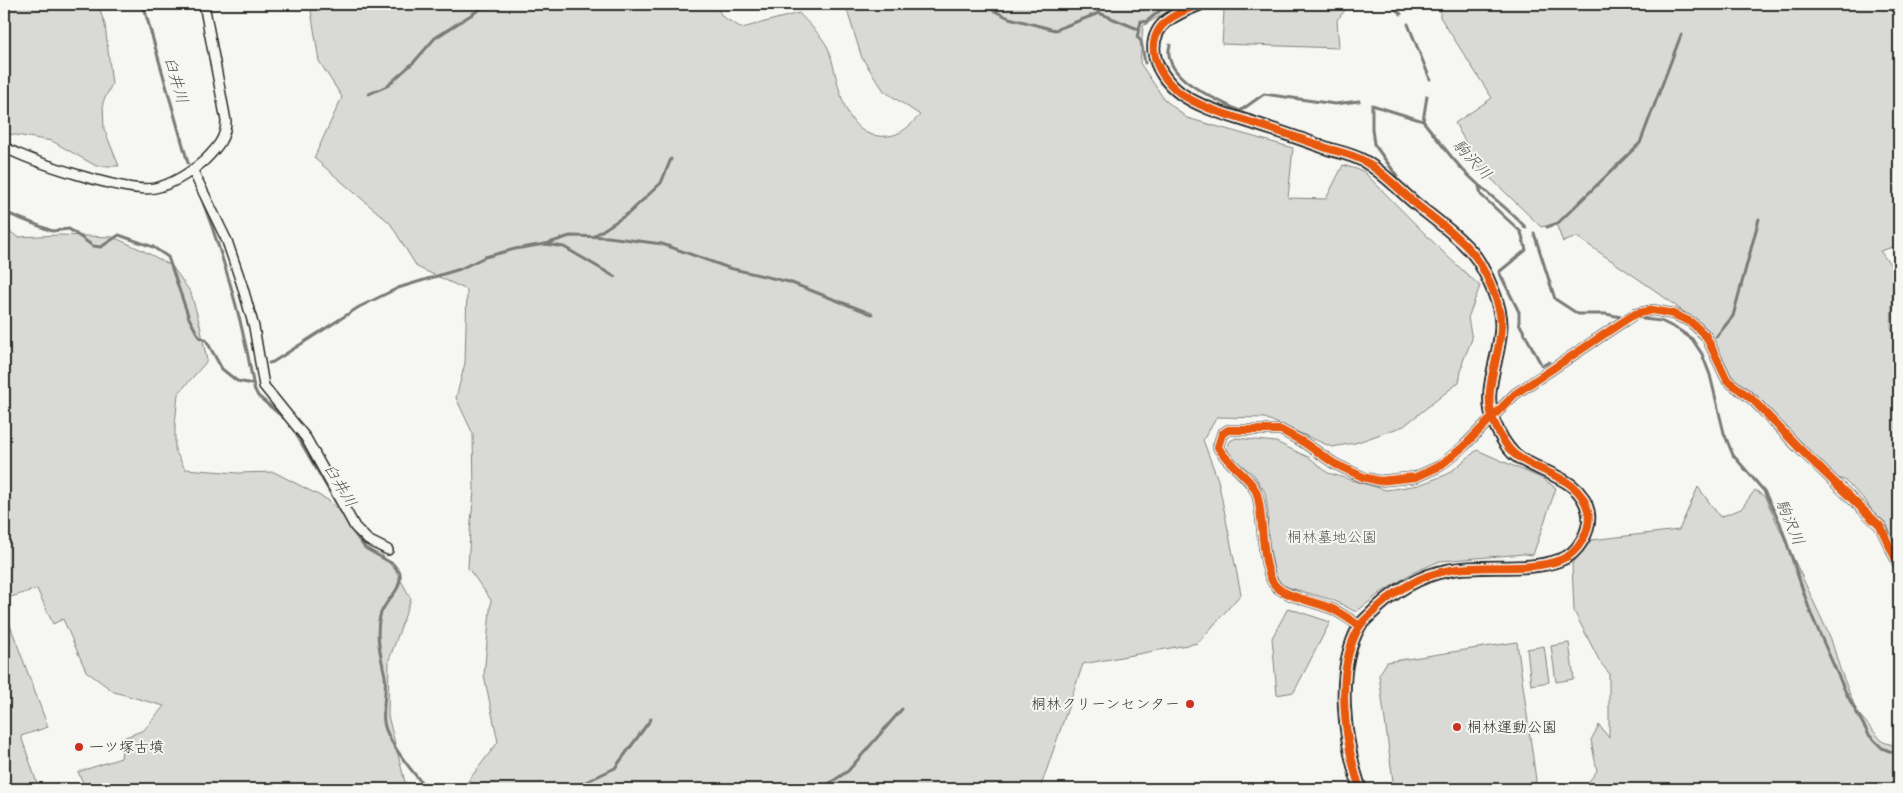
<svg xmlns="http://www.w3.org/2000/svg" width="1903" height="793" font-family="'Comic Neue','Klee One',sans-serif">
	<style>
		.green { fill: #d9d9d5; stroke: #828280 }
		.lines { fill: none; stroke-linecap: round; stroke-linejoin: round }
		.stream { stroke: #7a7a78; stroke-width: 3 }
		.minor-casing { stroke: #2b2b2b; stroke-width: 12 }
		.tertiary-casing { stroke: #2b2b2b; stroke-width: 15 }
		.minor { stroke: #f6f6f2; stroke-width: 9 }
		.tertiary { stroke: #f6f6f2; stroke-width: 11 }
		.cycleway-casing { stroke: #f6f6f2; stroke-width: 11 }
		.cycleway { stroke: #e8590c; stroke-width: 8 }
		.poi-dot { fill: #c8321e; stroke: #f6f6f2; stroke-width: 2 }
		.labels { text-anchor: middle; stroke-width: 4; stroke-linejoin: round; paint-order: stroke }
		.park-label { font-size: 15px; fill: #565656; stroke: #f6f6f2 }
		.poi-label { font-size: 15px; fill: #2b2b2b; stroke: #f6f6f2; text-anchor: start }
		.water-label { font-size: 16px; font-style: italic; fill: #525251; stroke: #f6f6f2 }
	</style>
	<rect width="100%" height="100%" fill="#f6f6f2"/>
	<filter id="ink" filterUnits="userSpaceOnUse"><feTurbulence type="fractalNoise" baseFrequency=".02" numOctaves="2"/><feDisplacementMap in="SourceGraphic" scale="10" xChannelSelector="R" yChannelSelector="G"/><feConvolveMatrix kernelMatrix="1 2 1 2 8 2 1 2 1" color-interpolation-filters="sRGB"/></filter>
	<g filter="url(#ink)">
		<g class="green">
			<polygon points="4,4 98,4 105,25 112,84 103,102 104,129 119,166 96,166 52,141 4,133"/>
			<path d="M310,4H714L723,17L742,28L799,13C807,22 823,37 828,48C839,76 840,132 878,136C898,138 907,129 920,115L884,91L862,58L845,4H1180L1143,26L1140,63L1164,99L1187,118L1293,148L1288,198L1326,199L1343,165L1363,171L1447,256L1480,286L1468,318L1472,339L1463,361L1459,382L1404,426L1355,443L1332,447L1265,418L1217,417L1203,440L1218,480L1241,594L1198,643L1083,664L1040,789H462L498,742L484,675L491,600L468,568L470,532L474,491L473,434L456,398L465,363L467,290L417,267L390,223L314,158L342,97L319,61Z"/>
			<polygon points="1201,4 1350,4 1337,20 1339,48 1222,44 1224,11"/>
			<polygon points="1440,4 1899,4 1899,245 1880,251 1894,269 1891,327 1899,346 1899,553 1886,523 1872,511 1865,500 1844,480 1834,477 1780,421 1732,377 1708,330 1653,289 1577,237 1563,242 1556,224 1541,227 1479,167 1455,123 1492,98 1440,17"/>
			<polygon points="4,228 18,237 59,235 113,237 142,250 172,266 191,293 200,325 207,361 178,394 175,425 175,450 185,469 238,473 274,472 328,500 366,536 396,571 411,599 389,660 388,716 406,786 405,789 86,789 78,772 121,758 123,738 144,730 164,706 114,692 86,671 63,619 53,624 37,589 4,599"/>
			<polygon points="1236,438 1276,442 1310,458 1328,473 1386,490 1419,485 1448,474 1477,450 1543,479 1556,488 1533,555 1524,554 1440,561 1412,573 1379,594 1356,612 1333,600 1283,586 1275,575 1267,535 1268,513 1265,492 1254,475 1229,455 1227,448 1230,441"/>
			<polygon points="1698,487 1720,517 1741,509 1755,490 1765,497 1831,639 1840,669 1857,712 1883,742 1899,747 1899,789 1583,789 1597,771 1591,740 1599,725 1609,738 1609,673 1600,662 1574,611 1572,564 1591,540 1679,530"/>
			<polygon points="1288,608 1330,622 1294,692 1277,695 1272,638"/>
			<polygon points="4,609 48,727 21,736 39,789 4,789"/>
			<polygon points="1517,642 1536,780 1533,789 1394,789 1379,675 1387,662"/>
			<polygon points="1569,643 1574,679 1556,682 1551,646"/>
			<polygon points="1544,646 1549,682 1531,685 1527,649"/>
		</g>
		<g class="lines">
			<g class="stream">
				<polyline points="143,4 188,163"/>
				<polyline points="980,4 1009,18 1055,30 1099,13"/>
				<polyline points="1095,4 1099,13 1138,29"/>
				<polyline points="1390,4 1401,14"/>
				<polyline points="1408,24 1430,79"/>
				<path d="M1170,45C1160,78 1218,100 1240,111L1264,94L1335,104L1359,101"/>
				<polyline points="1145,63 1141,41 1137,37 1141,21 1146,22 1163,8"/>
				<polyline points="369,94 387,86 414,62 435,38 488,4"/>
				<path d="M1427,96L1423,121C1436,137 1449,155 1463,170C1483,191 1507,207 1526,228"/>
				<polyline points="1397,176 1374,144 1372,129 1372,105 1423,121"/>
				<polyline points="1479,186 1481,195 1521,232 1526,250 1499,272 1519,312 1519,323 1542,366 1549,362"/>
				<path d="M200,194C224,257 243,322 254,388L258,396L285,419"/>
				<polyline points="4,214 9,214 52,231 69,229 93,246 101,247 119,235 153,247 168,257 189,318 199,337 206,340 222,369 237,381 253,384"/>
				<polyline points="1547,227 1558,223 1640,143 1681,35"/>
				<polyline points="1534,233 1555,299 1578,314 1606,314 1621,317"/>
				<polyline points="594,236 629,213 661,183 671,159"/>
				<polyline points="546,244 570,236 608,237 662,244 729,268 789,282 872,314"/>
				<polyline points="1643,319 1661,321 1679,330 1692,339 1702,354 1710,375 1724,433 1733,455 1764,491 1780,523 1811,614 1846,693 1869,735 1882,748 1899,755"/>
				<polyline points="1716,337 1733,316 1759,219"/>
				<polyline points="269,363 273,362 359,307 398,288 460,269 485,257 515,249 545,244 564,247 615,277"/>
				<path d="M292,427L352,530L365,548L393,564L400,573C402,593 385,598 380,616C375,636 381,656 385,676C387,691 382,707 384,722C386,740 415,775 427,789"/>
				<polyline points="571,789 615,768 651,719"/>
				<polyline points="821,789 848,771 902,709"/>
			</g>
			<defs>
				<g id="minor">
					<path d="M4,147C30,161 127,194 155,188C173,184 191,172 205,160C217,148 226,138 226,121L204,4"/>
					<polyline points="193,171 227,241 242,285 254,327 264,386 306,438 355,527 368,540 388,550"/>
					<path d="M1360,626C1350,620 1340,612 1330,608C1316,602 1282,596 1274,584C1261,566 1264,517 1257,494C1251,477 1228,465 1218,447L1222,434L1228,430H1281L1303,442L1335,464L1363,477L1379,481L1416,477L1440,466L1464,446L1515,394L1621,323L1635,314L1653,310L1673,314L1691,322L1706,336L1727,380L1753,400L1800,449L1880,526L1899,566"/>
				</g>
				<path id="tertiary" d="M1200,4C1177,13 1151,23 1154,52C1156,68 1167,83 1180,93C1199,107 1225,114 1247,121C1275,130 1302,139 1329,149C1340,152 1353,155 1364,161C1383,172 1399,190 1416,204C1434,219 1467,242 1479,262C1489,279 1501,305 1501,325C1501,357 1481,391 1494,422C1499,434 1504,444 1513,453C1537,474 1580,475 1588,511C1592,530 1578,554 1560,560C1529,572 1485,564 1450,570C1420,575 1392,592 1371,614C1367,618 1362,622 1359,627C1334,672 1345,743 1360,789"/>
			</defs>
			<use href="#minor" class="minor-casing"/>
			<use href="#tertiary" class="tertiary-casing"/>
			<use href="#minor" class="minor"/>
			<use href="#tertiary" class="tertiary"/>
			<defs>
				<g id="cycleway">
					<path d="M1200,4C1177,13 1151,23 1154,52C1156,68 1167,83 1180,93C1199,107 1225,114 1247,121C1275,130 1302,139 1329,149C1340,152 1353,155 1364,161C1383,172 1399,190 1416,204C1434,219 1467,242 1479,262C1489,279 1501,305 1501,325C1501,357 1481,391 1494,422C1499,434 1504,444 1513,453C1537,474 1580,475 1588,511C1592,530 1578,554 1560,560C1529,572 1485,564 1450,570C1420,575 1392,592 1371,614C1367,618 1362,622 1359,627C1334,672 1345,743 1360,789"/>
					<path d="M1360,626C1350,620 1340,612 1330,608C1316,602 1282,596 1274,584C1261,566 1264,517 1257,494C1251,477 1228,465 1218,447L1222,434L1228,430H1281L1303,442L1335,464L1363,477L1379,481L1416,477L1440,466L1464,446L1515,394L1621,323L1635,314L1653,310L1673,314L1691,322L1706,336L1727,380L1753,400L1800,449L1880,526L1899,566"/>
				</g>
			</defs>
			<use href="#cycleway" class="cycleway-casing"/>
			<use href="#cycleway" class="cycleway"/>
		</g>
	</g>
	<g class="poi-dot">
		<circle cx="1190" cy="704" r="5"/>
		<circle cx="1457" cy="727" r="5"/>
		<circle cx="79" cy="747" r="5"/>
	</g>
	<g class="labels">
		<g class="park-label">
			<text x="1332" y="542">桐林墓地公園</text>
		</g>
		<g class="poi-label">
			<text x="1180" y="709" text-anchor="end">桐林クリーンセンター</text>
			<text x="1467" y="732">桐林運動公園</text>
			<text x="89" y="752">一ツ塚古墳</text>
		</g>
		<g class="water-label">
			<text transform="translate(177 80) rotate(74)" y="6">臼井川</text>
			<text transform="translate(1473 159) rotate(47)" y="6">駒沢川</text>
			<text transform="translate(341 485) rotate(59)" y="6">臼井川</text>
			<text transform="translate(1791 522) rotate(67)" y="6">駒沢川</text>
		</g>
	</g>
	<rect width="1903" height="793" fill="none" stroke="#f6f6f2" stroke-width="20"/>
	<rect x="10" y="10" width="1883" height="773" fill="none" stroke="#2b2b2b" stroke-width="2" filter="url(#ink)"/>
</svg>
